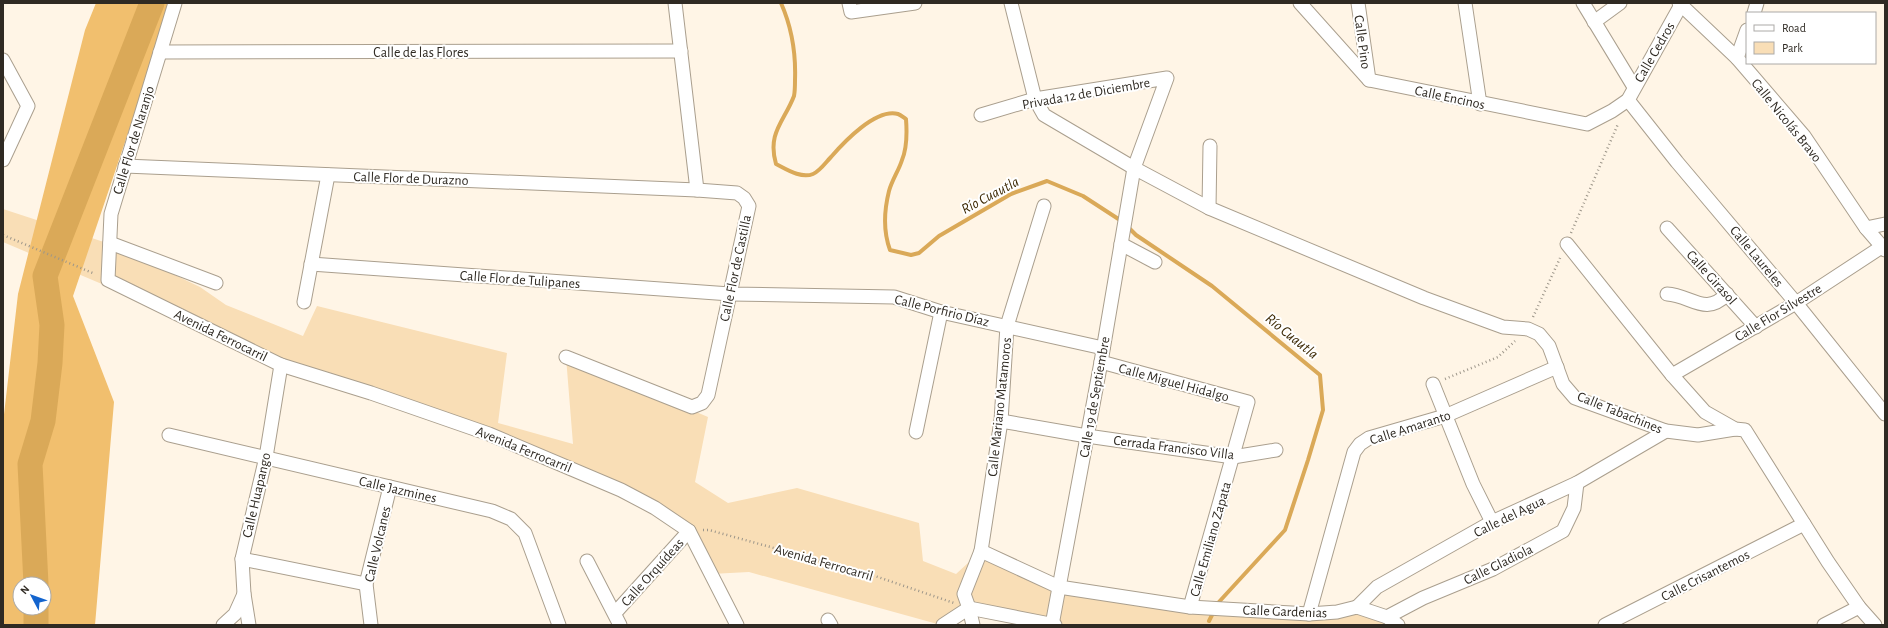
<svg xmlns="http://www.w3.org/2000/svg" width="1888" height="628" font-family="'Alegreya Sans',sans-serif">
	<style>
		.green { fill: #f9deb6 }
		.forest { fill: #f1bf6e; fill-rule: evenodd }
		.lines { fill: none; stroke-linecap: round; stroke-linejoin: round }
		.stream { stroke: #daa958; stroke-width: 4 }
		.river { stroke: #daa958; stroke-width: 25 }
		.street-casing { stroke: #aa9f8e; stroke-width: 15 }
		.path { stroke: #9d968a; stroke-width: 2.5; stroke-dasharray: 1 3; stroke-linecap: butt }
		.street { stroke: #fff; stroke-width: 13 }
		.labels { text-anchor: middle; stroke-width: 4; stroke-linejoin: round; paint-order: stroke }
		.street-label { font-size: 14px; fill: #2f2a23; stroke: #fff }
		.water-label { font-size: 15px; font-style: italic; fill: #3d2904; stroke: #fff }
	</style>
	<rect width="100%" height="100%" fill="#fff5e6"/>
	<polygon class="green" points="3,209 110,244 200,287 226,305 303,336 317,306 507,353 498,423 573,444 566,357 708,417 695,482 728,503 797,488 919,523 923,561 956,574 981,551 1059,587 1309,614 1357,607 1398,625 1055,625 969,608 941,625 749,572 711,574 689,531 655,508 451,420 281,365 210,330 3,242"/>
	<path class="forest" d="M96,3H172L73,296L114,402L95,625H3V423L18,294L85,30ZM20,584H44V608H20Z"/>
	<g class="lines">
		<g class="stream">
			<path d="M781,3C792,28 796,53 795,80C795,85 795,91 794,96C784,122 767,133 776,164C786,169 801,179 813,174C820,171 826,162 831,157C844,142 876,108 898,114C901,115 904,118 906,119C907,132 907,148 902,160C899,170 892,180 889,191C884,211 883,231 890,250L911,255L919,253L939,236L1011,194L1047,181L1083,196L1123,222"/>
			<polyline points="1128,227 1136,235 1212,286 1320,375 1323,410 1308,460 1285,530 1218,603 1209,621"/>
		</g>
		<g class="river">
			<polyline points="36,584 30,464 43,421 50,363 52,325 45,276 152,3"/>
			<polyline points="36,625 36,608"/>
		</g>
		<defs>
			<g id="street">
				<polyline points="175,3 111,214 108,280 281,365 371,393 489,434 621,490 655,508 689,531 737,625"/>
				<polyline points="675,3 697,190"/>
				<polyline points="849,3 851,12 915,3"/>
				<polyline points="1011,3 1035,99 1044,115 1134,168 1209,208 1424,298 1503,327 1528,329 1539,334 1549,346 1563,384 1575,398 1666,431 1698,435 1735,429"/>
				<polyline points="1300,3 1369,80 1587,124 1612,111 1628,100 1681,5"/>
				<polyline points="1358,3 1369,80"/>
				<polyline points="1465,3 1480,104"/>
				<polyline points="1583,3 1634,87"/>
				<polyline points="1679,3 1737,58 1804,136 1866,228 1885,250"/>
				<polyline points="1754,13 1757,3"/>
				<polyline points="1594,22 1620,3"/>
				<polyline points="160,52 681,51"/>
				<polyline points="1737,58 1747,30"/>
				<polyline points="3,60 28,106 3,160"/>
				<polyline points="1628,100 1677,162 1796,303 1885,414"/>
				<polyline points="981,115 1035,99 1167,78 1134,168 1101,362 1052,625"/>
				<polyline points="125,166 697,190 737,193 744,198 749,206 708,395 702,403 692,407 566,357"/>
				<polyline points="1209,208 1210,146"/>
				<polyline points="1667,228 1756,327"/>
				<polyline points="1866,228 1885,224"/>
				<polyline points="110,243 216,283"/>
				<polyline points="1121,244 1155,262"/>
				<polyline points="1567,244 1672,375 1705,412 1735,429 1745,430 1828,562 1859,607 1875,625"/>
				<polyline points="311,264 730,294 894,297 941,312 1103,348"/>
				<path d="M1667,294C1691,295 1705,317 1727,294"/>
				<polyline points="304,302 328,175"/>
				<polyline points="1101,362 1248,402 1190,607"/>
				<polyline points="1672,375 1796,303 1883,246"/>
				<polyline points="1433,384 1473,484 1492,522"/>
				<polyline points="1001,421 1087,436 1233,457 1276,450"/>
				<polyline points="916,432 941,312"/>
				<polyline points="169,435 492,511 511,519 525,533 559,625"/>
				<polyline points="981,551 1059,587 1190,607 1309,614 1337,612 1357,607 1387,617 1398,625"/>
				<polyline points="242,559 366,584"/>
				<polyline points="587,561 620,625"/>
				<polyline points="1357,607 1377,587 1492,522 1577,483 1666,431"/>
				<polyline points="969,608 1055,625"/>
				<polyline points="615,613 689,531"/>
				<polyline points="1309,614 1354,452 1360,444 1369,438 1445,416 1557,367"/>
				<polyline points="1387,617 1423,598 1493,569 1563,531 1574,508 1577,483"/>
				<polyline points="828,620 831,625"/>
				<polyline points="223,625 235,614 244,594"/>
				<polyline points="249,625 244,594 242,559 266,457 281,365"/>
				<polyline points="371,625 366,584 390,487"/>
				<polyline points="943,625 969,608"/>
				<polyline points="973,625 969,608 964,594 981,551 1001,421 1007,326 1044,206"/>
				<polyline points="1605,625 1804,524"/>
				<polyline points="1824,625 1859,607"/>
			</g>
		</defs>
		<use href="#street" class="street-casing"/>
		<g class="path">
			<polyline points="1571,233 1618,124"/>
			<polyline points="3,235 95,274"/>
			<polyline points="1533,317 1561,256"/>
			<polyline points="1445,379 1498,357 1515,341"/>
			<polyline points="703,530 709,530 875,576 954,603"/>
		</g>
		<use href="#street" class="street"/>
	</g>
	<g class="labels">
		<g class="street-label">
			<text transform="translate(1363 42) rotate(82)" y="5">Calle Pino</text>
			<text x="421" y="57">Calle de las Flores</text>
			<text transform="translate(1654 52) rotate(-60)" y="5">Calle Cedros</text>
			<text transform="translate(1086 93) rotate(-10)" y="5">Privada 12 de Diciembre</text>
			<text transform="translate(1450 97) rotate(12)" y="5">Calle Encinos</text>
			<text transform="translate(1787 120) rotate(51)" y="5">Calle Nicolás Bravo</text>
			<text transform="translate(133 140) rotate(-73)" y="5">Calle Flor de Naranjo</text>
			<text transform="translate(411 178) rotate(2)" y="5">Calle Flor de Durazno</text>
			<text transform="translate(1757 256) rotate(50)" y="5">Calle Laureles</text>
			<text transform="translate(735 268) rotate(-78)" y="5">Calle Flor de Castilla</text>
			<text transform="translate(1712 277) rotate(48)" y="5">Calle Girasol</text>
			<text transform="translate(520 279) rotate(4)" y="5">Calle Flor de Tulipanes</text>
			<text transform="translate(942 310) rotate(14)" y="5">Calle Porfirio Díaz</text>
			<text transform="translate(1778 312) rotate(-31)" y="5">Calle Flor Silvestre</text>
			<text transform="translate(221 335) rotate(26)" y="5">Avenida Ferrocarril</text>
			<text transform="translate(1174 382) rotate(15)" y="5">Calle Miguel Hidalgo</text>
			<text transform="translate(1094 397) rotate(-80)" y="5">Calle 19 de Septiembre</text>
			<text transform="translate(999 407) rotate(-84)" y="5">Calle Mariano Matamoros</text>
			<text transform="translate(1620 412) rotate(22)" y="5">Calle Tabachines</text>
			<text transform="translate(1410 427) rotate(-18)" y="5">Calle Amaranto</text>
			<text transform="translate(1174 447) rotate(7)" y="5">Cerrada Francisco Villa</text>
			<text transform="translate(524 449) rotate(22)" y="5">Avenida Ferrocarril</text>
			<text transform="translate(398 489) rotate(13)" y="5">Calle Jazmines</text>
			<text transform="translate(256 495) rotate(-77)" y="5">Calle Huapango</text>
			<text transform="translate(1509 516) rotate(-26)" y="5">Calle del Agua</text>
			<text transform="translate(1210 539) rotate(-74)" y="5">Calle Emiliano Zapata</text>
			<text transform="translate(377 544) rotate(-77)" y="5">Calle Volcanes</text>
			<text transform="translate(824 562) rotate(16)" y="5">Avenida Ferrocarril</text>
			<text transform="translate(1498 564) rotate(-26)" y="5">Calle Gladiola</text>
			<text transform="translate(652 572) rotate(-48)" y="5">Calle Orquídeas</text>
			<text transform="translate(1705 575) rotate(-27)" y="5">Calle Crisantemos</text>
			<text transform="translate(1285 611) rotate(2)" y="5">Calle Gardenias</text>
		</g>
		<g class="water-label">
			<text transform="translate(990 195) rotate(-28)" y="5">Río Cuautla</text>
			<text transform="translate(1292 336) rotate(39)" y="5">Río Cuautla</text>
		</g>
	</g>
	<rect width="1888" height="628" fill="none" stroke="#2f2a23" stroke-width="8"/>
	<rect x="1746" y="12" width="130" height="52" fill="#ffffff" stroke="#acaaa7"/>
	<rect x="1754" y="25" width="20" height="6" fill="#ffffff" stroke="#acaaa7"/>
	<text x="1782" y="32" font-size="12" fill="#2f2a23">Road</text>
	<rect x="1754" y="42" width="20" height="12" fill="#f9deb6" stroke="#acaaa7"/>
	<text x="1782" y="52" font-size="12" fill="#2f2a23">Park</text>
	<g transform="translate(32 596) rotate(311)"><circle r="19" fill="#ffffff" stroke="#acaaa7"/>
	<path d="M0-3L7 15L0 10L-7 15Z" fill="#1364ce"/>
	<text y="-6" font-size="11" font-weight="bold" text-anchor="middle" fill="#2f2a23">N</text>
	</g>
</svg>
